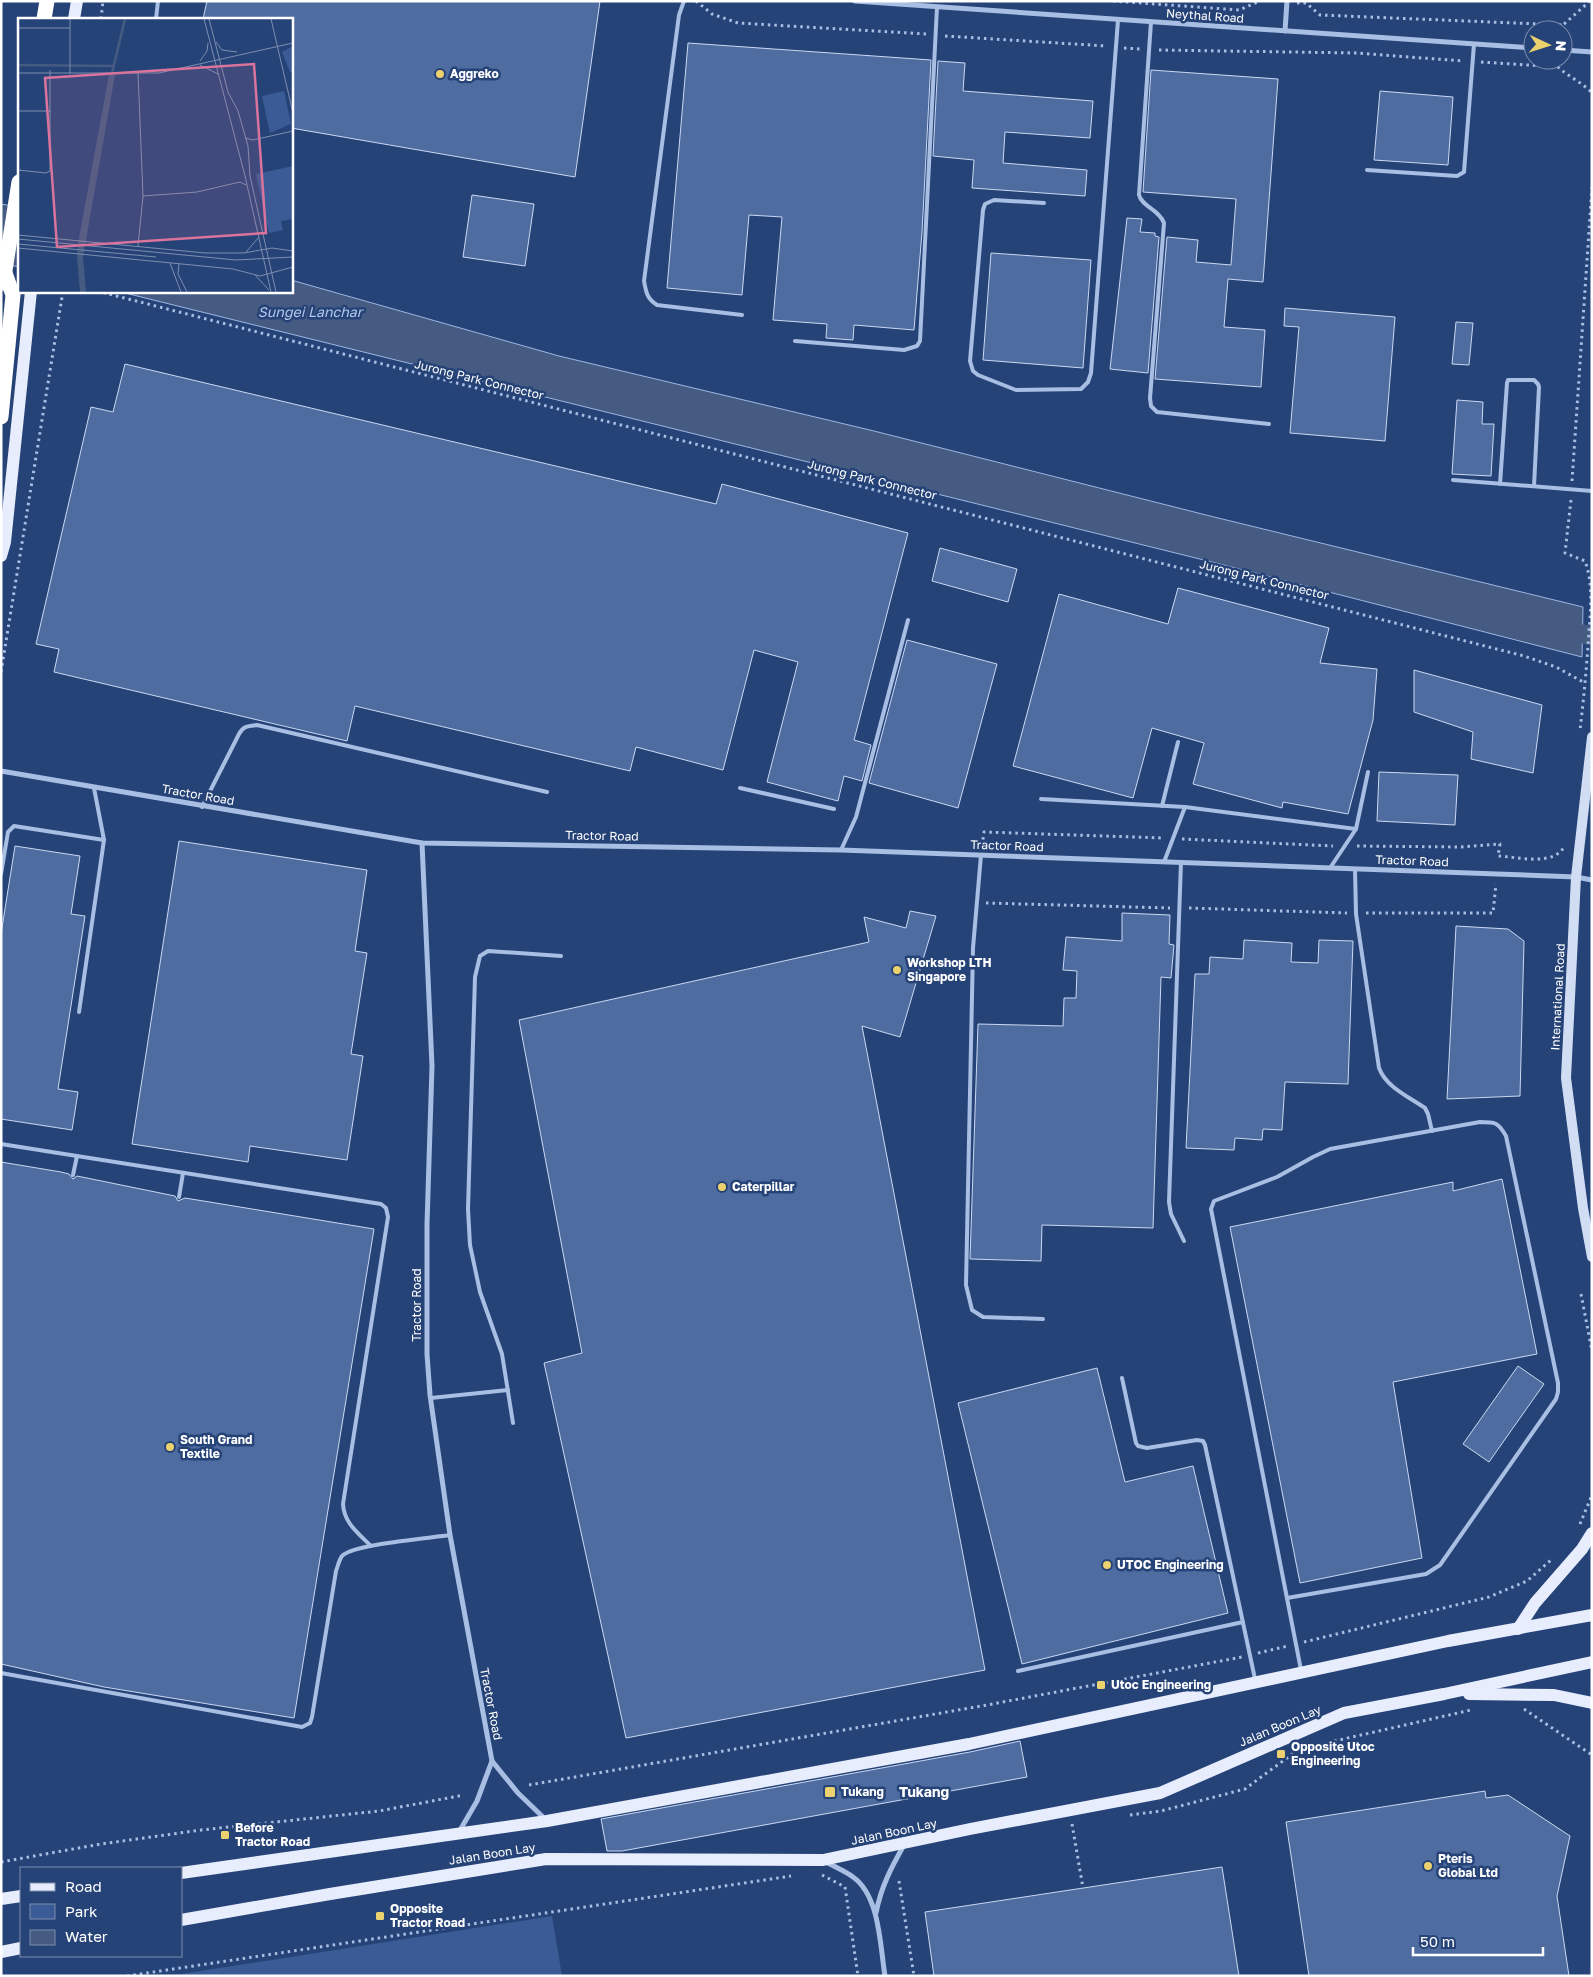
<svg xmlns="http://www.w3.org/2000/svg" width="1593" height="1977" font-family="'Golos Text',sans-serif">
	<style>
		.green { fill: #3a5b95 }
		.water { fill: #455b82; stroke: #9db7e3 }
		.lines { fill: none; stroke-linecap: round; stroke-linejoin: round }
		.canal { stroke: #455b82; stroke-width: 19 }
		.building { fill: #4f6ca1; stroke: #cad9f2 }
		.path { stroke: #a8bee3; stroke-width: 3; stroke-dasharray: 2.5 4; stroke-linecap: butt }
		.lane { stroke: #a8bee3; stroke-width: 4 }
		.street { stroke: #a8bee3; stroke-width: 5 }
		.secondary { stroke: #d1ddf3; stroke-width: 10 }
		.primary { stroke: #e7edfc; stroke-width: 12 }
		.highway { stroke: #fff; stroke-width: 15 }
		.poi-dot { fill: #ebd26e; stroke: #264378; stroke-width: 2 }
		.labels { text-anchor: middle; stroke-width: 5; stroke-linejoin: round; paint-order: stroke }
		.street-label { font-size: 12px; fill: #fff; stroke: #264378 }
		.poi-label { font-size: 12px; font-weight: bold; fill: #fff; stroke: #264378; text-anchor: start }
		.water-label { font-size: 14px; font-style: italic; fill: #b3c8eb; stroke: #264378 }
		.neighbourhood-label { font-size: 14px; font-weight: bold; fill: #fff; stroke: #264378 }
		.inset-river { fill: none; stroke: #455b82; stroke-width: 2.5 }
		.inset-road { fill: none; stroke: #7d8eae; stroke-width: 1 }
		.view { fill: #da749d; fill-opacity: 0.15; stroke: #da749d; stroke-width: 2.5 }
		.inset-edge { fill: none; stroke: #fff; stroke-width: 2.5 }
	</style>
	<rect width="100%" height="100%" fill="#264378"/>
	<polygon class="green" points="552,1916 562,1976 169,1976"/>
	<g class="water">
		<polygon points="1,204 19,207 19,267 1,263"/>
		<polygon points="291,280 559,356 874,431 1210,516 1583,607 1582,657 1216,563 117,291 291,291"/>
	</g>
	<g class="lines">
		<polyline class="canal" points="1583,634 1592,636"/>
	</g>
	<g class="building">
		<polygon points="207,1 600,1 575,177 291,128 291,19 203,19"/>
		<polygon points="688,43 931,60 922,232 914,330 854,325 853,340 826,338 827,324 773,320 782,217 749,215 742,295 667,288"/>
		<polygon points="938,61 965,63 963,91 1093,101 1090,138 1005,132 1003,163 1087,170 1085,196 972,188 974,160 933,156"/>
		<polygon points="1151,70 1278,79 1263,282 1228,279 1224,327 1265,330 1261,387 1155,379 1167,237 1198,240 1196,262 1231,265 1236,199 1143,192"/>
		<polygon points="1380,91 1453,97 1448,165 1374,160"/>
		<polygon points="472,195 534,204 525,266 463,257"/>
		<polygon points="1127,218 1142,219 1140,232 1155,233 1155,236 1159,237 1148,373 1110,369"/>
		<polygon points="991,253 1091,260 1083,368 983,360"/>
		<polygon points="1285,308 1395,317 1385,441 1290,433 1299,327 1284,326"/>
		<polygon points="1456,322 1473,323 1469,365 1452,364"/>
		<polygon points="125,364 716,504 722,484 908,533 854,740 871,745 862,781 844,776 838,801 767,782 798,662 754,650 723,770 636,747 630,771 355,706 347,741 54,672 59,649 36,644 91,407 113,412"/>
		<polygon points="1457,400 1483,402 1482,424 1494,424 1491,476 1452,474"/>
		<polygon points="940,548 1017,569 1008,602 932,581"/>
		<polygon points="1178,588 1329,628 1320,663 1377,669 1373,720 1348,814 1283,802 1282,808 1193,784 1204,743 1152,728 1133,798 1013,766 1059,594 1168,624"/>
		<polygon points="907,640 997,664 958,808 869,783"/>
		<polygon points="1414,670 1542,705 1533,773 1471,759 1473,732 1414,712"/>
		<polygon points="1379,772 1458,775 1455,825 1377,821"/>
		<polygon points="179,841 367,870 355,951 367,953 351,1054 363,1056 347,1160 250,1146 248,1162 132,1144"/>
		<polygon points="15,846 80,856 71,914 85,916 58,1089 78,1092 72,1130 1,1119 1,934"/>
		<polygon points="910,911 936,916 900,1037 862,1026 985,1670 626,1738 544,1363 582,1353 519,1020 869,942 864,917 906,928"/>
		<polygon points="1122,913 1170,915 1169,944 1174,945 1171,978 1161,977 1153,1228 1042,1225 1041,1261 970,1259 978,1024 1063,1026 1064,998 1076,998 1077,971 1063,970 1066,937 1122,941"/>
		<polygon points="1456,926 1508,929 1524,941 1520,1096 1447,1099"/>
		<polygon points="1244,940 1292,943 1291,962 1318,963 1319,940 1353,941 1348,1084 1285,1082 1282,1130 1263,1129 1262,1140 1235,1138 1234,1150 1186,1148 1195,974 1209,974 1210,957 1243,959"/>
		<polygon points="1,1162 61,1172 69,1174 73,1179 77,1176 175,1196 178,1201 185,1198 374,1229 294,1718 104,1687 1,1664"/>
		<polygon points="1502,1179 1537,1354 1393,1382 1422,1558 1300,1583 1230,1227 1453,1182 1453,1191"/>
		<polygon points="1518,1366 1544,1384 1489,1462 1463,1444"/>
		<polygon points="1097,1368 1125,1482 1193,1466 1228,1613 1022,1664 958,1403"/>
		<polygon points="1020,1741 1027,1777 622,1851 607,1851 601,1819 970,1752"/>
		<polygon points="1485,1791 1486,1798 1508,1795 1570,1836 1557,1896 1569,1976 1309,1976 1286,1822"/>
		<polygon points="1222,1867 1239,1976 934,1976 925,1912"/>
	</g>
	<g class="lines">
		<g class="path">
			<polyline points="696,1 712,14 738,23 926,34"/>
			<polyline points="1113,1 1239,10 1260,1"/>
			<polyline points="1297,3 1306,3 1320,15 1563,25"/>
			<polyline points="101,19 103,1"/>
			<polyline points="1562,30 1563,25 1590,1"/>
			<polyline points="945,36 1106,46"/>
			<polyline points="1124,48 1141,49"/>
			<polyline points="1159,50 1356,53 1463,61"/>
			<path d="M1559,60L1558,67C1569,77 1583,83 1592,93"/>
			<polyline points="1481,62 1558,67"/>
			<polyline points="97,291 1524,656 1556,667 1585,683"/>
			<polyline points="1572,481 1592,187"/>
			<path d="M1571,500L1565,553L1585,561C1593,582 1591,608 1589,630C1587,663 1584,697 1580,730"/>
			<polyline points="1,672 63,291"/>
			<polyline points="1182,839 1333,846"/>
			<polyline points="982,846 984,832 1164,838"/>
			<path d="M1357,846L1461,847L1500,844L1498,856C1518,857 1555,867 1565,845"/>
			<polyline points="986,903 1170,908"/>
			<polyline points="1189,908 1347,913"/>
			<polyline points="1366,913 1493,913 1496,884"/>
			<polyline points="1581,1294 1592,1351"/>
			<polyline points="1580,1524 1592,1495"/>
			<polyline points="1304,1642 1489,1597 1527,1581 1551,1560"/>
			<polyline points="1258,1653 1288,1646"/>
			<polyline points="1524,1709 1592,1755"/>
			<polyline points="529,1785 987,1705 1242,1657"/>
			<polyline points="1130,1815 1161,1811 1245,1789 1295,1752 1326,1743 1471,1710"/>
			<polyline points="1072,1824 1083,1888"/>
			<polyline points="1,1862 101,1844 201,1830 379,1811 464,1795"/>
			<polyline points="822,1875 845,1887 858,1976"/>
			<polyline points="899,1881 914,1976"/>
			<polyline points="127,1976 791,1876"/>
		</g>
		<g class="lane">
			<path d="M684,1L679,15L644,281C646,292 647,299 657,305L742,315"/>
			<polyline points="156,19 158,1"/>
			<path d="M1151,22L1139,195C1142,207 1159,209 1164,223L1150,398L1151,406L1157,412L1269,424"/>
			<polyline points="1367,170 1457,176 1464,172 1474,44"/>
			<polyline points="1044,203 994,200 985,204 983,210 970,361 973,371 978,375 1016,390 1081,389 1088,382 1091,373 1118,20"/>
			<polyline points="795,341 904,350 917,346 920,341 937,7"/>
			<polyline points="1453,480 1592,491"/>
			<polyline points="1500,484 1507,383 1508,380 1534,380 1538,384 1539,387 1534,486"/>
			<polyline points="740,788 834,809"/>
			<polyline points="1041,799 1185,807 1356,829"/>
			<polyline points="1162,806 1178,742"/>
			<path d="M202,807L239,734C243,726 248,726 257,725L547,792"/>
			<polyline points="841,850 856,817 908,620"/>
			<polyline points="981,855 973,948 966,1285 972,1310 983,1317 1043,1319"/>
			<polyline points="1164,862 1185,807"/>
			<polyline points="1181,862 1169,1202 1171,1214 1184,1241"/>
			<polyline points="1330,868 1356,829 1368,772"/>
			<path d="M1355,869L1356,914L1379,1068C1386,1087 1409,1097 1425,1108L1428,1114L1432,1131"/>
			<polyline points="1,874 8,832 14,826 104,840"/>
			<polyline points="79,1012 104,840 94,788"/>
			<path d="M1,1144L381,1204L386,1208L388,1217L343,1504C344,1523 358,1533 371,1546"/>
			<polyline points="73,1175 77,1156"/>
			<polyline points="179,1197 183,1173"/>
			<polyline points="1122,1378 1136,1443 1138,1446 1147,1448 1197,1440 1203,1441 1205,1445 1255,1679"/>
			<polyline points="431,1398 508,1390"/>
			<polyline points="513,1423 502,1354 480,1292 470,1245 468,1209 475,977 480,956 488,951 561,956"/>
			<path d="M1287,1598L1426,1574L1440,1565L1556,1399L1558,1392V1383L1506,1136C1498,1122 1495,1122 1480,1122L1330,1149L1313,1157L1277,1177L1214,1201L1211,1209L1301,1670"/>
			<polyline points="1018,1671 1243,1622"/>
			<path d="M1,1673L302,1727L310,1723L312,1717L336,1571C338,1566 339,1560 342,1556C353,1544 431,1538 450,1535"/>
		</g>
		<g class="street">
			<polyline points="855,1 1533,48"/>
			<polyline points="1285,31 1287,1"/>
			<polyline points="1563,50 1592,52"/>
			<polyline points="1,771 422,843 841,850 1497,874 1576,877 1592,880"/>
			<polyline points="422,843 432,1066 427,1224 427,1354 430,1395 450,1535 492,1761 518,1793 545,1819"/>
			<polyline points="459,1832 477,1801 492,1761"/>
			<path d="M826,1862C835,1867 845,1871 853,1877C880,1896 880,1946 885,1976"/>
			<path d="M876,1913C881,1887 891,1868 904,1845"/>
		</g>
		<polyline class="secondary" points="1592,737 1576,877 1566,1078 1583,1208 1592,1257"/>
		<g class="primary">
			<polyline points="74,19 77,1"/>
			<polyline points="1,556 5,542 31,291"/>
			<polyline points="1518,1629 1535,1603 1582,1549 1592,1533"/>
			<polyline points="1469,1694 1554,1695 1592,1703"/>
			<polyline points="181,1873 547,1821 969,1744 1448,1641 1592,1615"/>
			<polyline points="1,1899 21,1896"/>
			<polyline points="181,1920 330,1894 546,1859 823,1860 970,1829 1160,1793 1344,1713 1444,1694 1592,1662"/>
			<polyline points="1,1952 21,1948"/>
		</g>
		<g class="highway">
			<polyline points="44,19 47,1"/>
			<polyline points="3,283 19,182"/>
			<polyline points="1,417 13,295 5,273"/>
		</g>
	</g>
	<g class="poi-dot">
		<circle cx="440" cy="74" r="5"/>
		<circle cx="897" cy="970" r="5"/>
		<circle cx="722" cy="1187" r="5"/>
		<circle cx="170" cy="1447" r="5"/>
		<circle cx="1107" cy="1565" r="5"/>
		<rect x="1096" y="1680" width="10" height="10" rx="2.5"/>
		<rect x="1276" y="1749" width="10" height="10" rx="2.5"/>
		<rect x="824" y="1786" width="12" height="12" rx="2.5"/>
		<rect x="220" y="1830" width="10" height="10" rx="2.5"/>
		<circle cx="1428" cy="1866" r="5"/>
		<rect x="375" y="1911" width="10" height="10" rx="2.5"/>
	</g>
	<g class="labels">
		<g class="street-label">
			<text transform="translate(1205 16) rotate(4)" y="4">Neythal Road</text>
			<text transform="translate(479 380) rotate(14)" y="4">Jurong Park Connector</text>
			<text transform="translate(872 480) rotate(14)" y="4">Jurong Park Connector</text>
			<text transform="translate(1264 580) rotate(14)" y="4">Jurong Park Connector</text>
			<text transform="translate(198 795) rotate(10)" y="4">Tractor Road</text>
			<text transform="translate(602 836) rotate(1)" y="4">Tractor Road</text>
			<text transform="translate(1007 846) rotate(2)" y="4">Tractor Road</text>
			<text transform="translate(1412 861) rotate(2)" y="4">Tractor Road</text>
			<text transform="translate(1558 997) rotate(-87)" y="4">International Road</text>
			<text transform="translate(417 1305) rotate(-90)" y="4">Tractor Road</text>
			<text transform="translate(491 1704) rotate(79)" y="4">Tractor Road</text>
			<text transform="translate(1280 1726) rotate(-23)" y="4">Jalan Boon Lay</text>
			<text transform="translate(894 1832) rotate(-12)" y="4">Jalan Boon Lay</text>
			<text transform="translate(492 1854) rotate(-9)" y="4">Jalan Boon Lay</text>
		</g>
		<g class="poi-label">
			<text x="450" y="78">Aggreko</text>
			<text x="907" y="967">Workshop LTH<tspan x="907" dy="14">Singapore</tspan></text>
			<text x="732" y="1191">Caterpillar</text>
			<text x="180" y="1444">South Grand<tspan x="180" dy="14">Textile</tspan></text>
			<text x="1117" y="1569">UTOC Engineering</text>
			<text x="1111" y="1689">Utoc Engineering</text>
			<text x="1291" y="1751">Opposite Utoc<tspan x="1291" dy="14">Engineering</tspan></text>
			<text x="841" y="1796">Tukang</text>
			<text x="235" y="1832">Before<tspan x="235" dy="14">Tractor Road</tspan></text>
			<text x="1438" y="1863">Pteris<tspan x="1438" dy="14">Global Ltd</tspan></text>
			<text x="390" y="1913">Opposite<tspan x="390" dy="14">Tractor Road</tspan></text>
		</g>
		<g class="water-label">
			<text x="310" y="317">Sungei Lanchar</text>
		</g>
		<g class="neighbourhood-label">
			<text x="924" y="1797">Tukang</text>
		</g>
	</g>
	<g transform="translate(18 18)">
		<rect width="275" height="275" fill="#264378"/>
		<path d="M275,28V54H272L264,34ZM266,73L273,106L252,115L244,78ZM275,148V201L263,203L265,212L251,215L238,156Z" fill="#3a5b95"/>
		<path d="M91,57H97L65,239L68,274H62L59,238L61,220Z" fill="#455b82"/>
		<path class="inset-river" d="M0,47L95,48M94,55L107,1"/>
		<path class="inset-road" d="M52,1V56M186,1L227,158L253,274M191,1L210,74L220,93L230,128L232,158L258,274M253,1L275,95M0,10H52M198,24L204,32L219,34M182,43L189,33L190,25M182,47L200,56M0,55H141L275,25M0,93H33M227,120L235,122L275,113M0,152L28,155L32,153V52M125,178L179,174L222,164L228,167M0,217L187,235H226L254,230L275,233M0,221L218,242L275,239M0,226L138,239M120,228L125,178L120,55M0,230L215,251L242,258L275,249M228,234L241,219M152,245L163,274M161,246L160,256L169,274M237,257L251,272"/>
		<path class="view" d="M236,46L248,215L39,229L27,60Z"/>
		<rect width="275" height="275" class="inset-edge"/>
	</g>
	<rect width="1593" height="1977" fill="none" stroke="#ffffff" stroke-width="5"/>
	<rect x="20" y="1867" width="162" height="90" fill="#264378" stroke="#7d8eae"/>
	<rect x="30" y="1883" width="25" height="8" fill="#e7edfc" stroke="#7d8eae"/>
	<text x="65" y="1892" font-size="15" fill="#ffffff">Road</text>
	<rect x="30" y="1904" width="25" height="15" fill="#3a5b95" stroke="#7d8eae"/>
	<text x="65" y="1917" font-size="15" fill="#ffffff">Park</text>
	<rect x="30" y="1930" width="25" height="15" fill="#455b82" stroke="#7d8eae"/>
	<text x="65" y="1942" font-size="15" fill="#ffffff">Water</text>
	<g transform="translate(1548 45) rotate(94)"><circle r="24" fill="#264378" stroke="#7d8eae"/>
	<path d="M0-4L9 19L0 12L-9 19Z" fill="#ebd26e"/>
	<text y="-8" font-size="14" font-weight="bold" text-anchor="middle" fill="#ffffff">N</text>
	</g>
	<path d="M1413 1947v8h130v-8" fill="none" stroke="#ffffff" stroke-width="2.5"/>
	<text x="1420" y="1947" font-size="15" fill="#ffffff" stroke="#264378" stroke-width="4" paint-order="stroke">50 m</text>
</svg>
